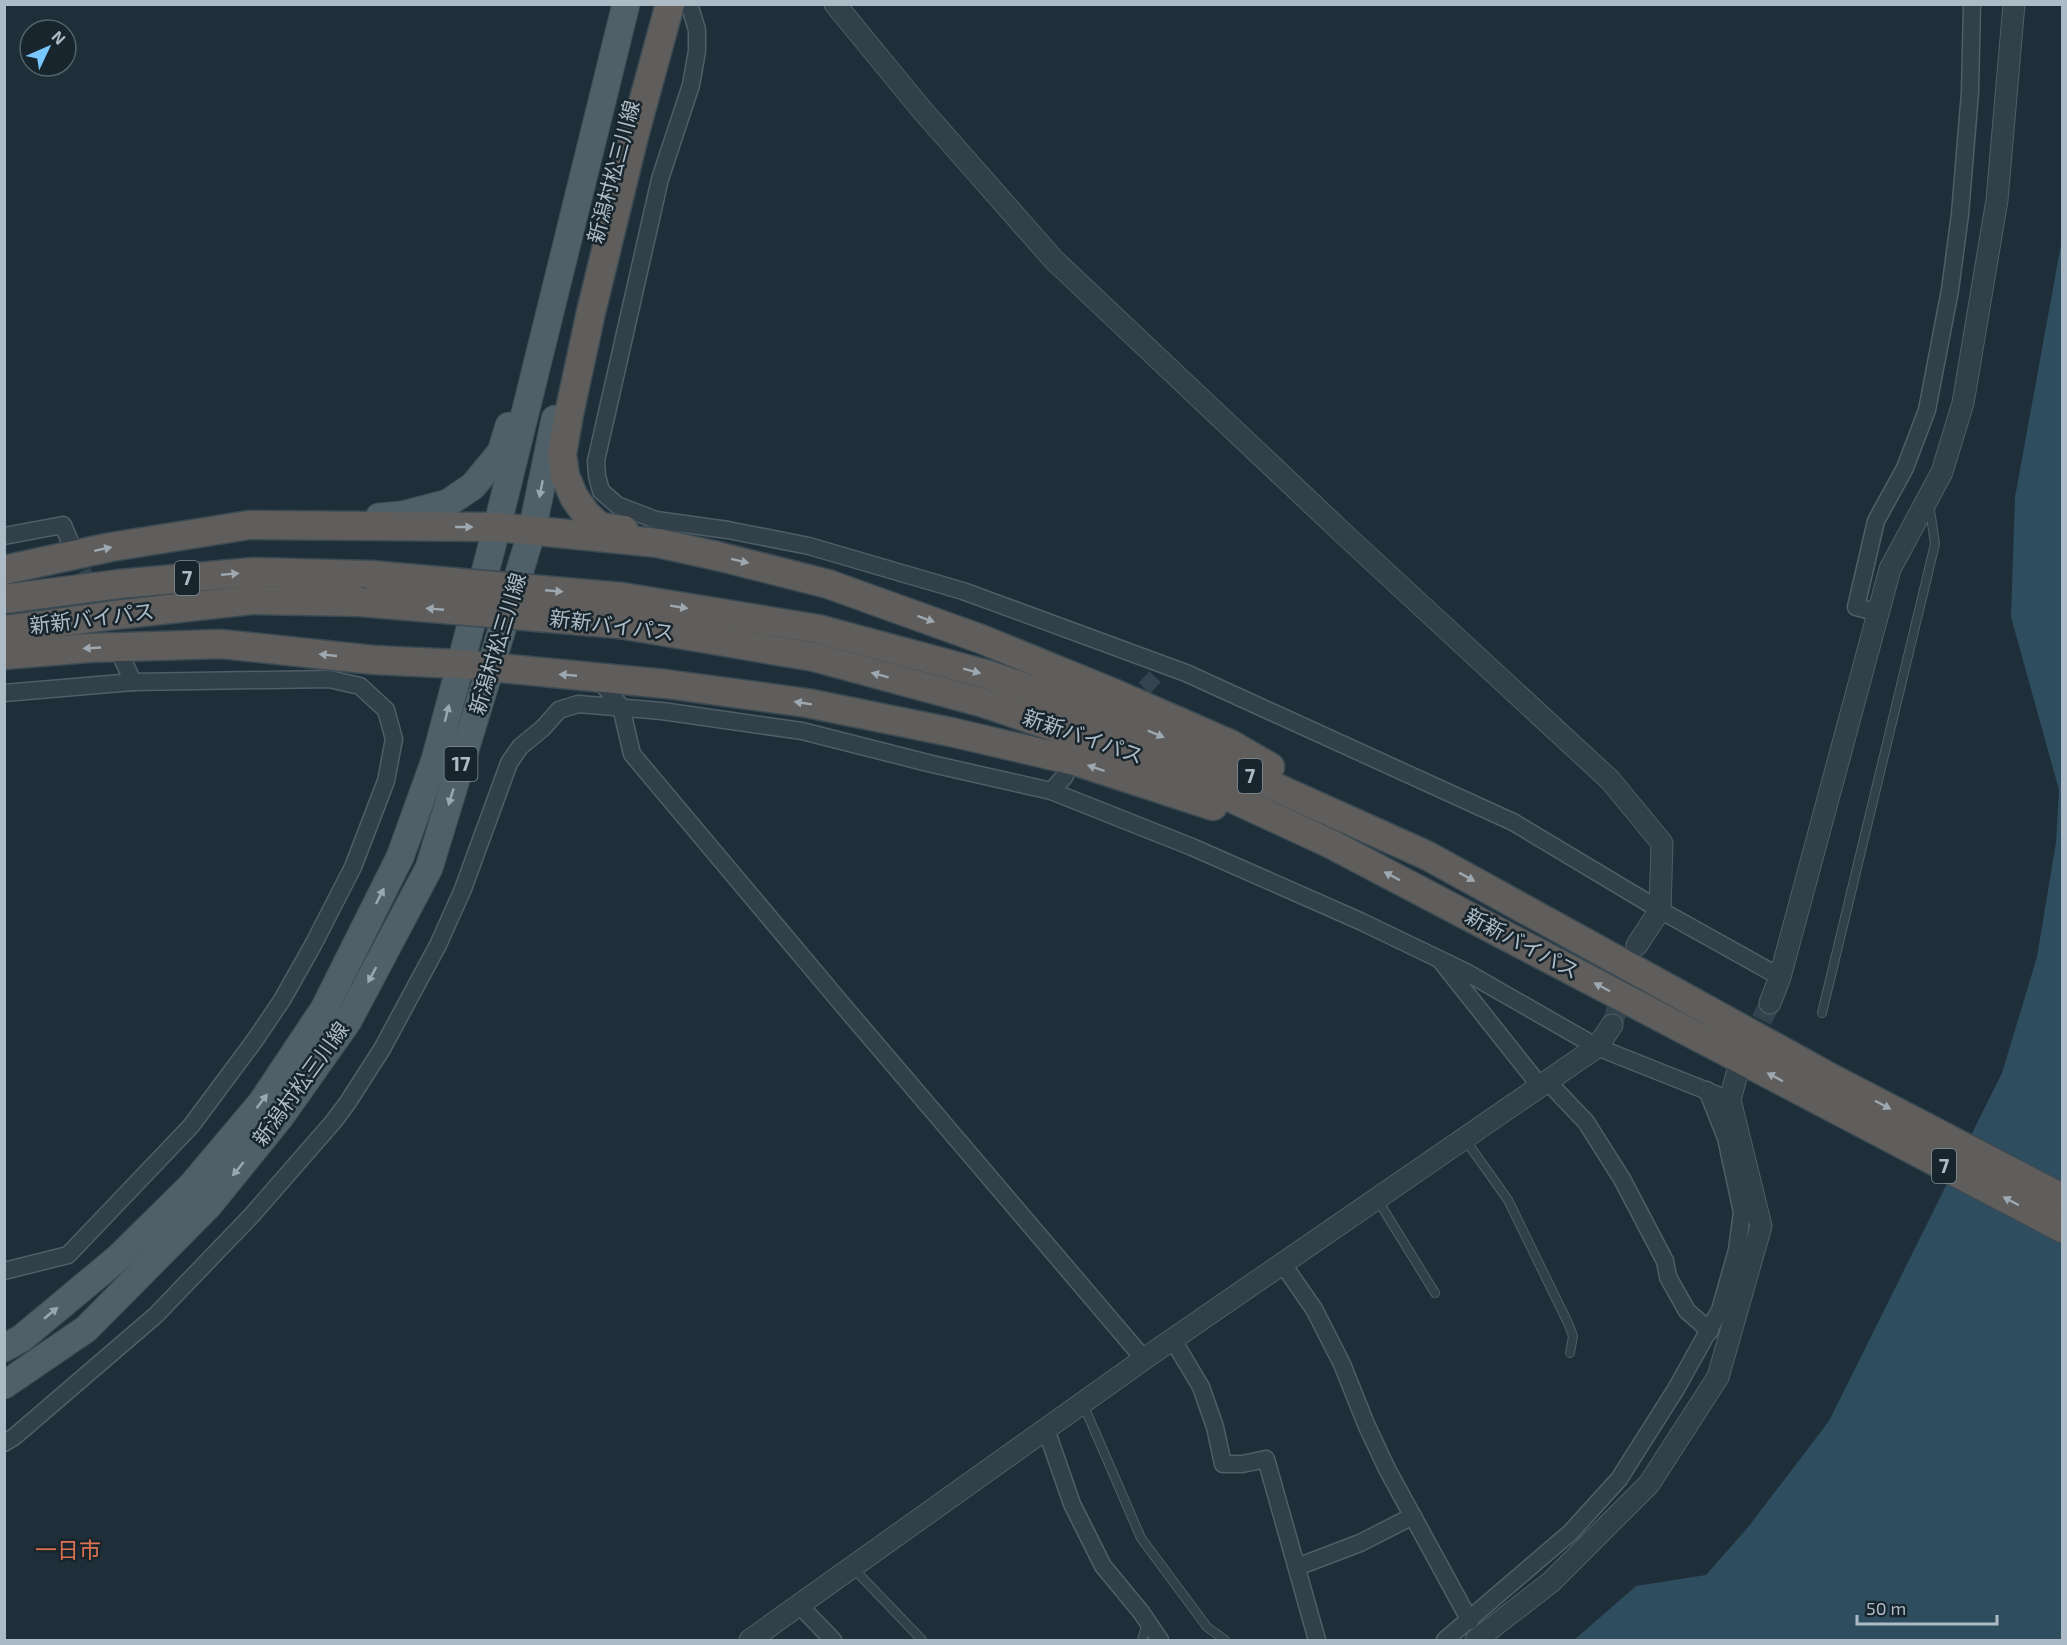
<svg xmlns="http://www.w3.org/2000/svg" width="2067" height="1645" font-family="'Exo 2','Noto Sans JP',sans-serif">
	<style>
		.water { fill: #2e4d5f }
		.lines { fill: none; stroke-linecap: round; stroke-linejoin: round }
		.minor-tunnel { stroke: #33444e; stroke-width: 16; stroke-dasharray: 16 8; stroke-linecap: butt }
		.tertiary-tunnel { stroke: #33444e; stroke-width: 21; stroke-dasharray: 21 10; stroke-linecap: butt }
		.service-casing { stroke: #4f5e67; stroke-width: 10 }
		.minor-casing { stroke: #4f5e67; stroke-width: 19 }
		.tertiary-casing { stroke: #4f5e67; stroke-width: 23 }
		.primary-casing { stroke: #3e4c55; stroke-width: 29 }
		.trunk-casing { stroke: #3c4b53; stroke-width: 31 }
		.service { stroke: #324049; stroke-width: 8 }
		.minor { stroke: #324049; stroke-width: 16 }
		.tertiary { stroke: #324049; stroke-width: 21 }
		.primary { stroke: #4f6069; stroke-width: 27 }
		.trunk { stroke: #605e5c; stroke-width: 28 }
		.trunk-bridge-casing { stroke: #3c4b53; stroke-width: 31; stroke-linecap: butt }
		.trunk-bridge { stroke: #605e5c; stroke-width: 28 }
		.oneway { fill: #99a9b3 }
		.oneway2 { fill: #9da8b1 }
		.labels { text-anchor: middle; stroke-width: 5; stroke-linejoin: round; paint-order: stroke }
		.shield { fill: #18252d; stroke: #808e98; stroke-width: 1.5 }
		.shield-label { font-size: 20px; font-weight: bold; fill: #acbbc6 }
		.street-label { font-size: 21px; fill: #acbbc6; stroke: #18252d }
		.neighbourhood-label { font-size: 22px; fill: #dc7251; stroke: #18252d }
	</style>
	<rect width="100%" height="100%" fill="#1e2f39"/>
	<polygon class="water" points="2062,239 2062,1640 1574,1640 1636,1586 1706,1575 1749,1526 1829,1421 2002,1073 2037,957 2056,842 2059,790 2011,617 2015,497"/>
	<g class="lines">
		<g class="minor-tunnel">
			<polyline points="73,549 120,654"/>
			<polyline points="1128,706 1162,669"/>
		</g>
		<g class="tertiary-tunnel">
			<polyline points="1612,1025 1634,954"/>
			<polyline points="1748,1048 1770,1003"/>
		</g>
		<defs>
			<g id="service">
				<polyline points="1822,1013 1935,544 1929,503"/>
				<polyline points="1464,1138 1508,1200 1568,1323 1573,1336 1570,1353"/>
				<polyline points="1377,1199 1435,1293"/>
				<polyline points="1083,1404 1141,1538 1207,1627 1225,1640"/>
				<polyline points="853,1568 922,1640"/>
				<polyline points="1142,1640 1147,1622"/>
			</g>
			<g id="minor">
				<polyline points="686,4 691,10 697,30 697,51 691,85 660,179 596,461 597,476 601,491 617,505 656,520 728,530 809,546 963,591 1186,673 1513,822 1660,910 1780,977"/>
				<polyline points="4,536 63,525 73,549"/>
				<polyline points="1879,613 1856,607 1876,521 1905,468 1927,410 1950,290 1960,214 1970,92 1972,4"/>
				<polyline points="123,660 133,682"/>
				<polyline points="598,678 621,707 632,754 841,1003 1144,1359"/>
				<polyline points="4,693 133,682 329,679 360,686 386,710 394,739 386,781 353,867 313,945 282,1000 255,1040 191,1126 68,1255 4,1271"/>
				<polyline points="1051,791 1065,776"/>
				<polyline points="1441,961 1540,1086"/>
				<polyline points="1547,1081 1586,1122 1622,1179 1665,1261 1668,1277 1687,1311 1710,1331"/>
				<polyline points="1282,1263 1314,1309 1342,1364 1366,1424 1387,1469 1470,1621"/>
				<polyline points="1173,1340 1201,1387 1215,1427 1223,1464 1242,1464 1266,1459 1317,1640"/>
				<polyline points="1046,1429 1072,1504 1103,1566 1141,1612 1160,1640"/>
				<polyline points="4,1443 14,1437 156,1315 252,1215 334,1121 348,1102 382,1049 438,945 463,889 509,763 520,747 543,728 559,710 578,704 662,711 802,731 932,764 1051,791 1192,847 1360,921 1466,972 1597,1047 1730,1100"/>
				<polyline points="1297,1567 1360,1543 1413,1516"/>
				<polyline points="800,1606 833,1640"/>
				<polyline points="1445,1640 1571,1532 1619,1479 1676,1389 1720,1310 1737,1250 1742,1212 1726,1138 1707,1090"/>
			</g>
			<g id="tertiary">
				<polyline points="835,4 922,110 1054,260 1346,536 1610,780 1662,843 1660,910 1637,945"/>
				<polyline points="1770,1003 1780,977 1890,569 1942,472 1963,403 1997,200 2014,4"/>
				<polyline points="750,1640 1144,1359 1597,1047 1612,1025"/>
				<polyline points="1476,1640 1551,1582 1649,1484 1718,1377 1761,1226 1730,1100 1738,1070"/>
			</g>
			<g id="primary">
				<polyline points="379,517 402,515 448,503 473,486 501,452 509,426"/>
				<polyline points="4,1348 22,1338 118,1258 192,1185 262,1102 324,1009 400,857 435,760 497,527 626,4"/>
				<polyline points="4,1385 86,1329 209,1205 281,1116 348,1021 429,868 532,531 555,419"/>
			</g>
			<g id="trunk">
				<polyline points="624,530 600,527 586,514 574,497 565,476 562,454 569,414 591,312 634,136 670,4"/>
				<polyline points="4,570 111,547 249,525 497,527 658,543 717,556 828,584 981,639 1111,692 1230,744 1270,767"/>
				<polyline points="622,597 818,629 989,675 1153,732 1428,856 1831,1078 2062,1198"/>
				<polyline points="4,599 119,584 253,572 371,575"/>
				<polyline points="619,624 814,657 984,703 1145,758 1331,844 2062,1228"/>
				<polyline points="4,630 115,615 252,600 360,602"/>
				<polyline points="4,655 89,648 221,644 374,660 459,664 666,684 807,703 951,732 1075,761 1213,806"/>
			</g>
		</defs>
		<use href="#service" class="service-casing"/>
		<use href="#minor" class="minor-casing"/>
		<use href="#tertiary" class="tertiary-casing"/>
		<use href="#primary" class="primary-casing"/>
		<use href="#trunk" class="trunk-casing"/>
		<use href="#service" class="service"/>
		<use href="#minor" class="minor"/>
		<use href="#tertiary" class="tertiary"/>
		<use href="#primary" class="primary"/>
		<use href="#trunk" class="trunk"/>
		<defs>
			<g id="trunk-bridge">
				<polyline points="371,575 622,597"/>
				<polyline points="360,602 619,624"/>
			</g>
		</defs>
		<use href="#trunk-bridge" class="trunk-bridge-casing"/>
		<use href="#trunk-bridge" class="trunk-bridge"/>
	</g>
	<defs><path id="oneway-solid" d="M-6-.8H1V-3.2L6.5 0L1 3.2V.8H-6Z" transform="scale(1.5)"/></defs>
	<g class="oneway">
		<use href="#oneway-solid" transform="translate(541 489) rotate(101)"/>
		<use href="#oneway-solid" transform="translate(447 713) rotate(-76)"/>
		<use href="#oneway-solid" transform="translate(451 797) rotate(107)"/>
		<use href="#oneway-solid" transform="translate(380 896) rotate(-63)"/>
		<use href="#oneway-solid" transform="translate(372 975) rotate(118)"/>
		<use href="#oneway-solid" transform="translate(262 1101) rotate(-53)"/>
		<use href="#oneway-solid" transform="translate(238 1169) rotate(129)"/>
		<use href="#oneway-solid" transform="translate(51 1313) rotate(-40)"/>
	</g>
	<g class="oneway2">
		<use href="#oneway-solid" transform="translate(464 527)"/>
		<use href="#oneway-solid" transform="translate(103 549) rotate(-12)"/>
		<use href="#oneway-solid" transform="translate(740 561) rotate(14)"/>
		<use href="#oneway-solid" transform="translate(230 574) rotate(-5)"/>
		<use href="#oneway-solid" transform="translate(554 591) rotate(5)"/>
		<use href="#oneway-solid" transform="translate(679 607) rotate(9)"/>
		<use href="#oneway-solid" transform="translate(435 609) rotate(-175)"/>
		<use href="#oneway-solid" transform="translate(926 619) rotate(20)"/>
		<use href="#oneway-solid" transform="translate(92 648) rotate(177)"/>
		<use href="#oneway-solid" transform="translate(328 655) rotate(-174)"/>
		<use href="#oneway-solid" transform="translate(972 671) rotate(15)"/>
		<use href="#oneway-solid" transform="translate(568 675) rotate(-175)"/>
		<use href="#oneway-solid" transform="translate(880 675) rotate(-165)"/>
		<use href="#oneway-solid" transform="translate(803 703) rotate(-171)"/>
		<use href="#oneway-solid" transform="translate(1156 734) rotate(23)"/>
		<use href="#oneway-solid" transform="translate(1096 768) rotate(-162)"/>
		<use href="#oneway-solid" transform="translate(1392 876) rotate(-152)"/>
		<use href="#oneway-solid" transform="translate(1467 877) rotate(29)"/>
		<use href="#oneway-solid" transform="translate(1602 987) rotate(-152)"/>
		<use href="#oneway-solid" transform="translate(1775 1077) rotate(-152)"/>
		<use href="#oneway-solid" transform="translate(1883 1105) rotate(28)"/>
		<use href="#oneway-solid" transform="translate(2011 1201) rotate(-152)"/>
	</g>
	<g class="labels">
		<g class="shield">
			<rect x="175" y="561" width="24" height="34" rx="4.5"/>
			<rect x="444.5" y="747" width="33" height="34" rx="4.5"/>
			<rect x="1238" y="759" width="24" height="34" rx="4.5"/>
			<rect x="1932" y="1149" width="24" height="34" rx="4.5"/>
		</g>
		<g class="shield-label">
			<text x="187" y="585">7</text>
			<text x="461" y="771">17</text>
			<text x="1250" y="783">7</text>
			<text x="1944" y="1173">7</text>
		</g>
		<g class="street-label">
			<text transform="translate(614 172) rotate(-75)" y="7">新潟村松三川線</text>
			<text transform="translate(92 619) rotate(-7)" y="7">新新バイパス</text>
			<text transform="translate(612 626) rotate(7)" y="7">新新バイパス</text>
			<text transform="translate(498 644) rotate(-73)" y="7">新潟村松三川線</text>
			<text transform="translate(1083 737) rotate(19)" y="7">新新バイパス</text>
			<text transform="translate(1522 944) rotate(28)" y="7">新新バイパス</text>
			<text transform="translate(301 1084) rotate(-54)" y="7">新潟村松三川線</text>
		</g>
		<g class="neighbourhood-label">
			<text x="68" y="1558">一日市</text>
		</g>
	</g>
	<rect width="2067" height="1645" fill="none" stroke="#acbbc6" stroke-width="12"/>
	<g transform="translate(48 48) rotate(46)"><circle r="28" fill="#18252d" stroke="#53616a" stroke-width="1.5"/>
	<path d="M0-4.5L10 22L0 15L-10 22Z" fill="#78c7ff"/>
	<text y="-9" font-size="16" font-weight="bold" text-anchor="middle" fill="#acbbc6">N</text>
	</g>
	<path d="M1857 1615v9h140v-9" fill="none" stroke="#acbbc6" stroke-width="3"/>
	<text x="1866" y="1615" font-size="18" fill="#acbbc6" stroke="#18252d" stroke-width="4.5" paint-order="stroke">50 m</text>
</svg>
